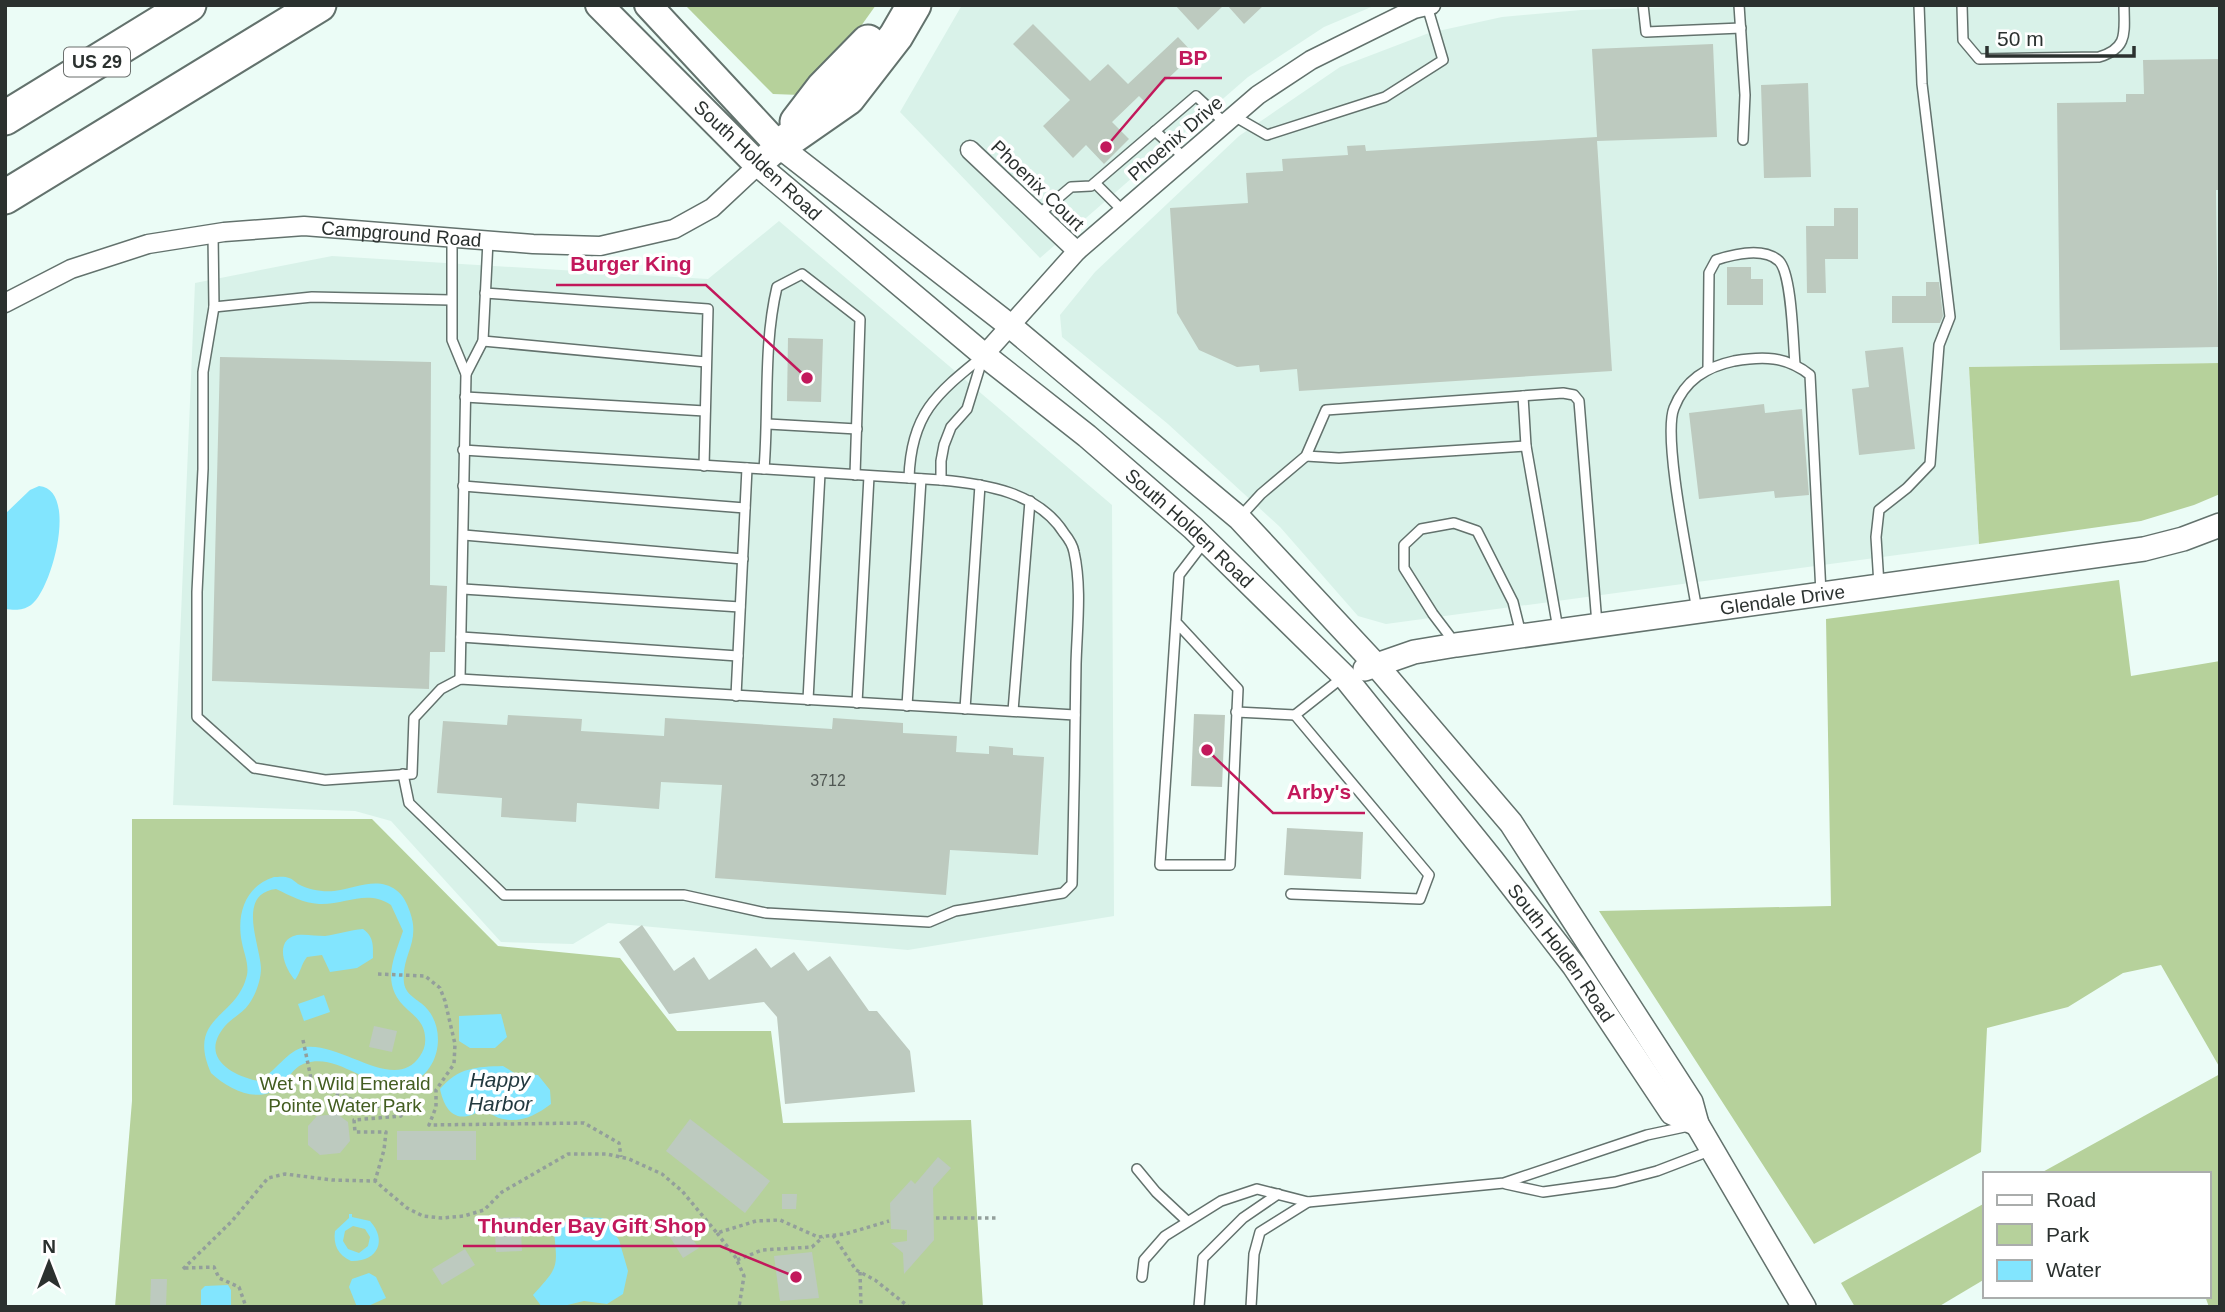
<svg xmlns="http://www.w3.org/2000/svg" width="2225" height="1312" font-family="Helvetica,sans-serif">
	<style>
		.built { fill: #d9f2e9 }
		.green { fill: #b6d19b }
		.water { fill: #82e5fe; fill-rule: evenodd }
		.building { fill: #bdcabf }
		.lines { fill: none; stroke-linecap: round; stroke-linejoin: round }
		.service-casing { stroke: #63726d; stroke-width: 12 }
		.minor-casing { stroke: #63726d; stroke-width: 21 }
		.tertiary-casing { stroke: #63726d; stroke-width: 26 }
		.secondary-casing { stroke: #63726d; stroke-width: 30 }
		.motorway-casing { stroke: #63726d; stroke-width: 37 }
		.path { stroke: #939f9b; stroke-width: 3.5; stroke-dasharray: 3.5 3.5; stroke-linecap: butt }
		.service { stroke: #fff; stroke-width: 9 }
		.minor { stroke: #fff; stroke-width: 18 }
		.tertiary { stroke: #fff; stroke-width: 23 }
		.secondary { stroke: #fff; stroke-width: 26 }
		.motorway { stroke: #fff; stroke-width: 33 }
		.labels { text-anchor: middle; stroke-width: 7; stroke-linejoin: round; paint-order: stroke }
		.number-label { font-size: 16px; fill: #505753 }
		.shield { fill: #fff; stroke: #6b6f6d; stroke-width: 2 }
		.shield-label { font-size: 18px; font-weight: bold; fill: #2b312f }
		.street-label { font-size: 19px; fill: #2b312f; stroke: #fff }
		.park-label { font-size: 19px; fill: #435d21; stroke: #fff }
		.water-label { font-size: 21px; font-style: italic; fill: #22393f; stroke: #fff }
		.leader { fill: none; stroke: #c2185b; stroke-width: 2.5 }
		.callout-dot { fill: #c2185b; stroke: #fff; stroke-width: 2.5 }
		.callout-label { font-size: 21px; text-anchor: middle; font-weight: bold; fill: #c2185b; stroke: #fff; stroke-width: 7; stroke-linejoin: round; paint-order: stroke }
	</style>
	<rect width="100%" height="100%" fill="#ebfcf6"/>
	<g class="built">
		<polygon points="962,5 1376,5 1324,27 1248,77 1040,258 900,112"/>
		<polygon points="1736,5 2220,5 2220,363 1969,367 1979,544 1386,624 1358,616 1280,527 1168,424 1062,337 1060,315 1095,272 1239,136 1340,67 1429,33 1502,17 1581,10"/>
		<polygon points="779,221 1112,505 1114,916 908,950 608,923 573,944 501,942 391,821 355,811 173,805 195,283 332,256 708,279"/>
	</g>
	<g class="green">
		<polygon points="685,5 876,5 856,33 800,95 773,94"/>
		<polygon points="2220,363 2220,494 2194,505 2141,521 1979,544 1969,367"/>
		<polygon points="2119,580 2131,676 2220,661 2220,1068 2161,965 2123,973 2068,1007 1987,1028 1981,1152 1814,1244 1599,911 1831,906 1826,619"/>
		<polygon points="132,819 372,819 498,946 620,958 677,1031 771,1031 783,1123 971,1120 983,1307 115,1307 132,1101"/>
		<polygon points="2220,1074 2220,1307 2209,1307 2205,1296 2209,1296 2209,1174 2039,1174"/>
		<polygon points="1985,1203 1985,1279 1938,1307 1855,1307 1841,1283"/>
	</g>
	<g class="water">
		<path d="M39,486C79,489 52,590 31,605C22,611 15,610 5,609V514L30,490Z"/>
		<path d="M274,877C278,877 285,876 289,878C293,879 295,882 298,884C309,890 322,892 334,891C354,889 377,876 396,890C403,895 407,903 410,912C421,943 401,954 404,983C406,997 421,1000 428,1010C446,1032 439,1071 412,1082C374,1098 343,1052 306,1063C292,1067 289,1080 278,1088C257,1104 228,1089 211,1073C186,1016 237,1019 247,975C249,964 244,953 242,943C236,915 245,886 274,877ZM276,889C291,896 303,903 319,904C347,905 366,889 391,905L403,931C393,961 380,985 408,1010C417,1018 424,1024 425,1036C426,1044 424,1050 420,1056C395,1094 343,1042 305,1047C287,1050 275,1073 258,1081C231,1075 199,1057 225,1026C232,1018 243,1013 249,1004C256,994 261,980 261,968C260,944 236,894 276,889Z"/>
		<path d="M363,929C374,937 373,945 373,958L357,968L330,972L322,955L307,957C301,964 301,972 295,980C285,969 273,940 297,935C306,934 316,936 325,936C338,934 350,930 363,929Z"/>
		<polygon points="324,995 330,1012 304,1021 298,1004"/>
		<polygon points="501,1014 507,1037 495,1048 470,1048 459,1041 459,1016"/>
		<path d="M503,1066L516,1074L538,1075L550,1090L551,1104C535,1116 519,1124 499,1118C494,1116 489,1112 484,1112C477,1111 474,1115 468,1116C450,1120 443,1103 440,1089C459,1067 476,1067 503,1066Z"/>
		<path d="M349,1214H352V1217L370,1221C388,1241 377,1262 351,1261C338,1255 333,1245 335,1231L349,1218ZM353,1226L365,1229L370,1237L368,1246L359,1253L348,1249L343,1241L345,1231Z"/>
		<path d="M571,1217L603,1218L619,1240L628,1271L623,1294L607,1304L584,1301L559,1307H542L533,1295C558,1267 558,1269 554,1232Z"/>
		<polygon points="369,1273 376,1277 386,1298 366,1307 357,1307 349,1287 352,1279"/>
		<polygon points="228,1285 231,1290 231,1307 201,1307 201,1290 205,1286"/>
	</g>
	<g class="building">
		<polygon points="1175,5 1224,5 1198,30"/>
		<polygon points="1227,5 1264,5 1244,24"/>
		<polygon points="1033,24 1090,81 1108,64 1128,84 1178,37 1194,54 1144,101 1139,96 1112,122 1129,139 1104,164 1086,145 1073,158 1043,126 1070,100 1013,44"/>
		<polygon points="1713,44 1717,137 1597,141 1612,371 1299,391 1297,369 1260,372 1259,365 1237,367 1199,350 1177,313 1170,208 1248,203 1246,173 1283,171 1282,159 1348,155 1347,146 1365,145 1366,151 1597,137 1592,49"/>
		<polygon points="2220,59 2220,190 2216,190 2218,347 2060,350 2057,103 2126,102 2126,94 2144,94 2143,60"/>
		<polygon points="1808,83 1811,177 1764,178 1761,85"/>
		<polygon points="1834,208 1858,208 1858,259 1825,259 1826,293 1807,293 1806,226 1834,226"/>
		<polygon points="1727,267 1751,267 1751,279 1763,279 1763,305 1727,305"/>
		<polygon points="1926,282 1939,282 1943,316 1940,323 1892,323 1892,296 1926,296"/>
		<polygon points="788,338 823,339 821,402 787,401"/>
		<polygon points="1903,347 1915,449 1859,455 1852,389 1869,387 1865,351"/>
		<polygon points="220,357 431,362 430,585 447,586 445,652 430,652 429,689 212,681"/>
		<polygon points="1764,404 1765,413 1802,409 1809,495 1775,498 1774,491 1699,499 1689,413"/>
		<polygon points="1194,714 1225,715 1222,787 1191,786"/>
		<polygon points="508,715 582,719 581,731 664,736 665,718 832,729 833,718 903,723 903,733 957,736 956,752 989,754 989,746 1013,748 1013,755 1044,757 1038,855 950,850 946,895 715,878 722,785 661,782 659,809 577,803 576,822 501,817 502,798 437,793 443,721 507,725"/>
		<polygon points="1287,828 1363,832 1361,879 1284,875"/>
		<polygon points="642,925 674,971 694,957 709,980 756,948 771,968 794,952 808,971 830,956 869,1011 877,1011 910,1051 915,1092 785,1104 777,1017 764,1002 669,1014 619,942"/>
		<polygon points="374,1026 397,1031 392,1052 369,1047"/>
		<polygon points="337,1114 348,1122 350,1141 340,1153 320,1155 308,1145 308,1126 317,1116"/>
		<polygon points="690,1119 770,1181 745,1213 666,1151"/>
		<rect x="397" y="1131" width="79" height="29"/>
		<polygon points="938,1157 951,1168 933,1188 934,1240 904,1274 903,1253 891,1243 907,1241 907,1230 891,1229 890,1203 911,1180 915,1184"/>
		<polygon points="782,1194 797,1194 796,1209 782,1209"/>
		<polygon points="520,1217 522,1251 496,1252 494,1218"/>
		<polygon points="679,1221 699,1248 683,1258 665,1229"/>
		<polygon points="465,1249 475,1265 442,1285 432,1269"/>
		<polygon points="812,1252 819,1298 780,1301 774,1256"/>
		<polygon points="151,1279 167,1279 166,1307 150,1307"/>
	</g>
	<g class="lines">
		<defs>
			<g id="service">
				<polyline points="1643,5 1646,32 1741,28"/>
				<polyline points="1739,5 1745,95 1743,140"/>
				<path d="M1962,5L1963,40L1979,59L2099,57C2129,48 2124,32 2124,5"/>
				<polyline points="1234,116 1267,135 1385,97 1443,60 1427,6"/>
				<polyline points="1155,131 1185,158"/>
				<polyline points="1095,183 1123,211"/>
				<polyline points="1038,215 1071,187 1091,186 1196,96 1225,123"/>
				<polyline points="213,234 214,307 312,297 451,300"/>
				<polyline points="452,238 452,340 466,374 460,679"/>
				<polyline points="485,293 708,309 704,466"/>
				<polyline points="214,307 203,372 203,469 197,592 197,717 254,768 325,780 412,774 414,718 441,689 460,679 1075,715"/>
				<polyline points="483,341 706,362"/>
				<path d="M1708,369L1709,273L1716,260C1734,254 1764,247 1779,261C1792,274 1793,343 1795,364"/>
				<polyline points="466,374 483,341 488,241"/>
				<polyline points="1523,396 1526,446 1558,629"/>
				<polyline points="465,397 705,411"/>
				<polyline points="768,424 857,429"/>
				<polyline points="1306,456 1339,458 1526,446"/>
				<path d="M764,469C769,409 763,346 777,287L802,274L860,319L855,475"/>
				<path d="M909,478C911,414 936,394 983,356"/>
				<polyline points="941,480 941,461 944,445 951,427 967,409 983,357"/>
				<polyline points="463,486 745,508"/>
				<polyline points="1240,517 1261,494 1306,456 1326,410 1563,393 1574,395 1579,401 1597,624"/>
				<polyline points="464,535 743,559"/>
				<polyline points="1879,585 1876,537 1879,510 1907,488 1930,464 1939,345 1950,317 1922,84 1919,5"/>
				<polyline points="463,589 740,607"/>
				<path d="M1697,611C1691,572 1662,438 1674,408C1685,380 1706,367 1734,361C1763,356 1786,356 1810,375L1821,593"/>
				<polyline points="1176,622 1238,689 1230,865 1160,865 1179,575 1205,541"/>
				<polyline points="461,637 738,656"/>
				<polyline points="1455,643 1433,614 1404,568 1404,545 1421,529 1454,523 1477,531 1513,602 1521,634"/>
				<polyline points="736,696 747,468"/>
				<polyline points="808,700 820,473"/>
				<polyline points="857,703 869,476"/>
				<polyline points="907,706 921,479"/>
				<polyline points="965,709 980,485"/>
				<polyline points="1013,711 1030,501"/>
				<polyline points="1236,712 1295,715"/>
				<path d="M403,774L409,803L504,895H684L766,913L929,922L955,911L1063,893L1072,884C1074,811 1075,737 1076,664C1077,628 1082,587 1074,552C1073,546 1068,538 1064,533C1038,492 985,484 941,480L463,450"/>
				<polyline points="1291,894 1420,899 1429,875 1295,715 1343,677"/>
				<polyline points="1137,1169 1156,1192 1187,1221"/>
				<polyline points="1506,1184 1543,1192 1615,1182 1657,1171 1712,1150"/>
				<polyline points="1142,1277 1144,1260 1165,1236 1221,1201 1257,1189 1308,1202 1504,1183 1647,1135 1689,1126"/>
				<polyline points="1199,1307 1203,1258 1243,1218 1278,1194"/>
				<polyline points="1251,1307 1254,1254 1260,1232 1308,1202"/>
			</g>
			<g id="minor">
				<polyline points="970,150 1077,251"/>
				<path id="s1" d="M5,303L71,269L148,244L224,232L304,226L533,244L600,246L674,229L712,208L758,165"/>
				<polyline points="984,355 1077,251 1258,95 1311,60 1414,9 1431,5"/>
			</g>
			<g id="tertiary">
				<polyline points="779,146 1009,325 1239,518 1377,666 1511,823 1691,1102 1697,1124 1804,1307"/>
				<path id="s2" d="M758,165L984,355L1087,436L1193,528L1344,676L1492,860L1574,966L1672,1113L1697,1124"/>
				<path id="s3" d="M1365,669L1414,652L1456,645L2144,549L2183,539L2220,525"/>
			</g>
			<polyline id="secondary" points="599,5 758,165 779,146 648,5"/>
			<g id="motorway">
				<polyline points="5,118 189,5"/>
				<polyline points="797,122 823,88 868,42"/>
				<polyline points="779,146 848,98 896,36 914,5"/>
				<polyline points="5,197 319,5"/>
			</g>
		</defs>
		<use href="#service" class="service-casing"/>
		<use href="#minor" class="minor-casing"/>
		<use href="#tertiary" class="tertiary-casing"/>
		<use href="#secondary" class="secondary-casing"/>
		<use href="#motorway" class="motorway-casing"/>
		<g class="path">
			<polyline points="378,974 425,976 440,988 445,1001 455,1044 454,1064 436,1090 436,1107 429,1125 584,1123 619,1143 621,1157"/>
			<path d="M303,1040L312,1083C339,1096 368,1107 398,1109L401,1116L354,1120L355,1132H386L384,1150L375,1181"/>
			<polyline points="936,1218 997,1218"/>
			<polyline points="717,1233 736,1258 744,1276 739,1307"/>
			<polyline points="833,1235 856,1270 875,1280 909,1307"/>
			<polyline points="737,1260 762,1250 812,1247 823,1237"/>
			<polyline points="185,1268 214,1267 219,1278 239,1287 246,1307"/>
			<polyline points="183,1269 232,1221 268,1178 285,1174 332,1180 375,1181 407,1208 423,1216 442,1218 464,1216 484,1210 502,1192 568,1154 607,1154 629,1159 662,1174 682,1191 717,1233 756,1221 780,1220 818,1237 845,1234 889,1221"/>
			<polyline points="860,1272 861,1307"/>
		</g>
		<use href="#service" class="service"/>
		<use href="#minor" class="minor"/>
		<use href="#tertiary" class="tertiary"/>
		<use href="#secondary" class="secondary"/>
		<use href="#motorway" class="motorway"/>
	</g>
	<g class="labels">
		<g class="number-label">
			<text x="828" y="786">3712</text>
		</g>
		<rect class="shield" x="64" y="47.5" width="66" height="29" rx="5"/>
		<g class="shield-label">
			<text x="97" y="68">US 29</text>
		</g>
		<g class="street-label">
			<text transform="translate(1175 138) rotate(-41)" y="7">Phoenix Drive</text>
			<text transform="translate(758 160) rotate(43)" y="7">South Holden Road</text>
			<text transform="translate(1038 185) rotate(44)" y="7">Phoenix Court</text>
			<text dy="7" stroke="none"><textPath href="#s1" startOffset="410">Campground Road</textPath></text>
			<text dy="7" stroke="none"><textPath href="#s2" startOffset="564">South Holden Road</textPath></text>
			<text dy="7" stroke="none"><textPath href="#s3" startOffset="424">Glendale Drive</textPath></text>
			<text dy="7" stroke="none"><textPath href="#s2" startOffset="1130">South Holden Road</textPath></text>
		</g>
		<g class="park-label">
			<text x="345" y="1090">Wet 'n Wild Emerald<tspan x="345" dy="22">Pointe Water Park</tspan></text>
		</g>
		<g class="water-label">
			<text x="500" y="1087">Happy<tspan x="500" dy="24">Harbor</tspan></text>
		</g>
	</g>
	<path class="leader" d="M1106 147L1165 78H1222M807 378L706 285H556M1207 750L1273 813H1365M796 1277L720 1246H463"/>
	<g class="callout-dot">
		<circle cx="1106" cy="147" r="7"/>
		<circle cx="807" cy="378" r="7"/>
		<circle cx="1207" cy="750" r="7"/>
		<circle cx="796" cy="1277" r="7"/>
	</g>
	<g class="callout-label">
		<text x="1193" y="65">BP</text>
		<text x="631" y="271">Burger King</text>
		<text x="1319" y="799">Arby's</text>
		<text x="592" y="1233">Thunder Bay Gift Shop</text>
	</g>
	<rect width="2225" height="1312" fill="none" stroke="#2b312f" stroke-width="14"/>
	<rect x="1983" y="1172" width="228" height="126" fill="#ffffff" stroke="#aaadac" stroke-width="2"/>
	<rect x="1997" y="1195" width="35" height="10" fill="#ffffff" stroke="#aaadac" stroke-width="2"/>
	<text x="2046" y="1207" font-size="21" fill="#2b312f">Road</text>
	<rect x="1997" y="1224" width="35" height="21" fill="#b6d19b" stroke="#aaadac" stroke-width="2"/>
	<text x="2046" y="1242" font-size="21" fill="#2b312f">Park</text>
	<rect x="1997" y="1260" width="35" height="21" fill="#82e5fe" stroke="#aaadac" stroke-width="2"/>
	<text x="2046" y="1277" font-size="21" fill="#2b312f">Water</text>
	<g transform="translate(49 1263)" stroke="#ffffff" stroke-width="5" paint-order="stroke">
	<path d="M0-5L12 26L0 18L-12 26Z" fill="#2b312f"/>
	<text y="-10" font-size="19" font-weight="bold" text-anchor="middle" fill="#2b312f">N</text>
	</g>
	<path d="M1987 46v10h147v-10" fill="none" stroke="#2b312f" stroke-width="3.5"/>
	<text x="1997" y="46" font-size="21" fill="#2b312f" stroke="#ffffff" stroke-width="5" paint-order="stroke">50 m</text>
</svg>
